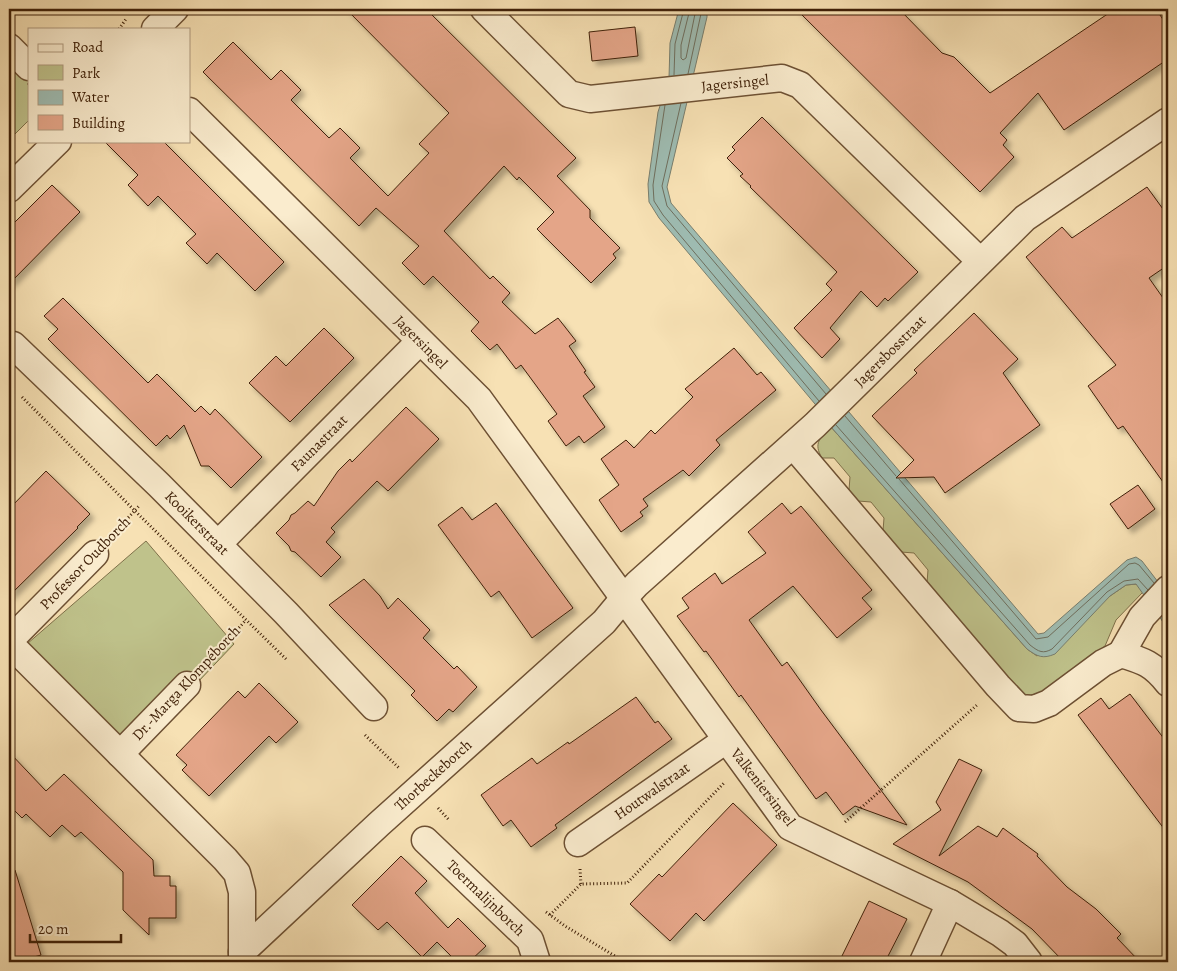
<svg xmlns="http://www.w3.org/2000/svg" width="1177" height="971" font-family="Alegreya,serif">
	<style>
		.green { fill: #bfc28b; stroke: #7f714a }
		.water { fill: #9ebcb2; stroke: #787e6e }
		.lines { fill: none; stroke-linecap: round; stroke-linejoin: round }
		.shore { stroke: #6e6e5d; stroke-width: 1 }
		.building { fill: #e4a588; stroke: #3f2008; filter: url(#shadow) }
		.minor-casing { stroke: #6d5033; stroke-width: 29 }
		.path { stroke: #3f2008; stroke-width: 3; stroke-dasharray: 1 2.5; stroke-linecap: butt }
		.minor { stroke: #faecce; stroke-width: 26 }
		.labels { text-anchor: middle; stroke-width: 4; stroke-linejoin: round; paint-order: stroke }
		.street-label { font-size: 15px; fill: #3f2008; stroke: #faecce }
	</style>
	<defs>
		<filter id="shadow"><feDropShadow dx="4.5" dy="4.5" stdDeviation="2.5" flood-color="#0004"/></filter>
	</defs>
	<rect width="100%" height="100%" fill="#f7e1b4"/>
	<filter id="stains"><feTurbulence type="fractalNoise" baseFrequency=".004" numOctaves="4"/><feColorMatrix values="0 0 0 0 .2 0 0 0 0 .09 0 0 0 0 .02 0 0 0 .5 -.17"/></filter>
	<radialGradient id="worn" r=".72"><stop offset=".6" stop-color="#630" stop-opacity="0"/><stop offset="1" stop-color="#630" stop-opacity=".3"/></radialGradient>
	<g class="green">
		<polygon points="9,55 29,75 29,82 27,84 29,86 29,120 9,140"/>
		<path d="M831,427L1027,649L1037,656L1110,596L1126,585L1137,584L1143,592L1116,620L1105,646L1041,693C1028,698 1024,695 1013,686L927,583L928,570L914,553L901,552L883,531L884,518L871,502L858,501L849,490L850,477L834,458H822C813,443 820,438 831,427Z"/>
		<polygon points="146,541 234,644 122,762 20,650"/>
	</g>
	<path class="water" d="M679,9H707V17L667,187L671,203L1038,634L1044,633L1127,560L1136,557L1142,561L1168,595V629L1136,584L1126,585L1110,596L1055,654C1043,659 1038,657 1027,649L831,427L815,404L659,218L649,202L648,184L658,112L669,78L670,43Z"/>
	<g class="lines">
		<g class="shore">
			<polyline points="690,9 681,45 681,58 683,60 686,58 696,9"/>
			<polyline points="688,74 702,9"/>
			<polyline points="674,75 675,44 684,9"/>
			<polyline points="681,103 662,186 667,206 826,394"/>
			<polyline points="665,105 653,185 654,201 663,215 819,401"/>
			<polyline points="845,416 896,476"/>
			<path d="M836,425L1030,645C1039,652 1043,654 1052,649L1107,592L1124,581L1138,579L1148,590"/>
			<polyline points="899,479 1036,639 1048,637 1129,564 1135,563 1139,565 1154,583"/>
		</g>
	</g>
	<g class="building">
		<polygon points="346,9 426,9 576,158 557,176 590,210 590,218 620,248 613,254 616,258 591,283 537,229 554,212 519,177 517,180 504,166 444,231 490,279 493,276 510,293 502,302 535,334 558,318 576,341 569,346 586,371 584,372 595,387 583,396 605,427 584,443 579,436 566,446 548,421 557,414 521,365 516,369 497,344 490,350 471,331 479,322 433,276 424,285 402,263 419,246 376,208 359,226 203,72 233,42 271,80 281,70 301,90 291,100 329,138 340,128 360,148 350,158 388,196 429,153 419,144 449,113"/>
		<polygon points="796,9 899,9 942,53 954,57 990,93 1115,9 1156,9 1168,27 1168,59 1064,130 1038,93 1000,133 1007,140 1003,145 1014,157 980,192"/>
		<polygon points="635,27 638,56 592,61 589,32"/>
		<polygon points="762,117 918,272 888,301 885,298 877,307 861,291 830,328 840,339 822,358 794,328 832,290 826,284 837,272 750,187 751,186 740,176 743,174 727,158 735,150 732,147"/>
		<polygon points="104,141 163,141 284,262 255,291 217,253 207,264 186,243 196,234 158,196 148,206 128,185 138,175"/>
		<polygon points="52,185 80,212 9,284 9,228"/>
		<polygon points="1147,187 1168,216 1168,265 1149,278 1168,305 1168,489 1123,426 1118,429 1088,386 1116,365 1026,257 1062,227 1072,238"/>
		<polygon points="63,298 148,383 157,374 195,412 201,406 210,415 215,409 262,457 231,488 209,466 201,466 184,425 170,439 167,435 156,446 48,339 58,329 44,316"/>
		<polygon points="974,313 1018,359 1003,373 1040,425 945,493 934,477 896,478 914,460 872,416 917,373 914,370"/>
		<polygon points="324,328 354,358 290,422 249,383 276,356 286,366"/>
		<polygon points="734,348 757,375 761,372 776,390 716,440 720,445 689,476 683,470 643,499 648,506 640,512 643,516 621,532 599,500 619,485 601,459 626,440 634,448 651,430 655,434 693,397 685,389"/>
		<polygon points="406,407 439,439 388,491 377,481 331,528 335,532 326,542 341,557 321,577 295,552 291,551 289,546 276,533 289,520 291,515 295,513 308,501 314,506 338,471 350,459 352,462"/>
		<polygon points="46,471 90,514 77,527 78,528 9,596 9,509"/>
		<polygon points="1138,485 1155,509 1128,529 1110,504"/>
		<polygon points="496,503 573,608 532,638 499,591 491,597 438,525 462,507 472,520"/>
		<polygon points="782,503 791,514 801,506 842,555 872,590 862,598 872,609 837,638 793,586 749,620 782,666 787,662 821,710 907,825 855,806 843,815 826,792 816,799 741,695 739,697 706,651 704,652 677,616 689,608 682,598 715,573 722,584 766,553 748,532"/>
		<polygon points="364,579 380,596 388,609 398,598 430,630 423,638 454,669 457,666 477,687 453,712 449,709 437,721 411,695 415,691 329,605"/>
		<polygon points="259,683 298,722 276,743 269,736 209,796 182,770 187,765 176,755 238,691 245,698"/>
		<polygon points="1130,694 1168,744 1168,834 1078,715 1101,698 1109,709"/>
		<polygon points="636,697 655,723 658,721 672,739 555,825 557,828 531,847 511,820 503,826 481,795 532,758 537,764 568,742 569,744"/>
		<polygon points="9,752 46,791 64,774 153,860 154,876 170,876 170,886 176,886 176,918 149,918 149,935 123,910 123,872 81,832 75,837 62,825 50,837 26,814 22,818 9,805"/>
		<polygon points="959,759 982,770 939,856 978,826 997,837 1003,828 1038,854 1037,856 1067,887 1096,909 1121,934 1117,938 1140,962 1064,962 1032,929 968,882 893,844 941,810 936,802"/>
		<polygon points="733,803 777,845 704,921 696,913 670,941 630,904 659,874 662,877"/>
		<polygon points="401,856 427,881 415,893 448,928 458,918 486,946 469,962 457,962 437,942 422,957 387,922 378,930 352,905"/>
		<polygon points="15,870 41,955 34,957 36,962 9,962 9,871"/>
		<polygon points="869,901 907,919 885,962 839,962"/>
	</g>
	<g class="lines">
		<defs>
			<g id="minor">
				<polyline points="484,9 569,94 590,99 782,78 800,85 980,261"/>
				<polyline points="155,29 175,9"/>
				<polyline points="9,47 29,67"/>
				<polyline points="189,111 479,399 790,827 950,903 1000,933 1015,944 1029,962"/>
				<polyline points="9,189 58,141"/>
				<polyline points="13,345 159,485 286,613 374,707"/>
				<path d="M793,445L998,686L1019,708L1034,709L1049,703L1103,663L1121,654C1144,661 1153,664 1168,683"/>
				<polyline points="218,544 420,341"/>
				<polyline points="9,641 95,554"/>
				<polyline points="9,643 225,859 237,873 242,892 242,962"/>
				<polyline points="1121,654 1142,617 1168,589"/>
				<polyline points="120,754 187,685"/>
				<polyline points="425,840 530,940 537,962"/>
				<polyline points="578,843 726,740"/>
				<polyline points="242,952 379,824 604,622 624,598 637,584 815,425 1025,218 1168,121"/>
				<polyline points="923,962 950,903"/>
			</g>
		</defs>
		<use href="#minor" class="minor-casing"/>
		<g class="path">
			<polyline points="119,29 126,19"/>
			<polyline points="22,397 135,511 287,660"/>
			<polyline points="114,533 140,505"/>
			<polyline points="206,664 246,620"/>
			<polyline points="365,735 399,768"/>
			<polyline points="438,808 449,820"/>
			<polyline points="845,822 977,705"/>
			<polyline points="580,869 581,884"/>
			<polyline points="546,912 565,926 625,962"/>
			<polyline points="550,915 581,884 627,883 724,783"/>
		</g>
		<use href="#minor" class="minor"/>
	</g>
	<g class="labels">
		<g class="street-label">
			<text transform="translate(735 83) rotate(-6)" y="5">Jagersingel</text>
			<text transform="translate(421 342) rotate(45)" y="5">Jagersingel</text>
			<text transform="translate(890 351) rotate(-45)" y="5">Jagersbosstraat</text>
			<text transform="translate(319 443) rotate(-45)" y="5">Faunastraat</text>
			<text transform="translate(197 523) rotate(45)" y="5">Kooikerstraat</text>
			<text transform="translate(85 563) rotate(-46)" y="5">Professor Oudborch</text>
			<text transform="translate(186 683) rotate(-47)" y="5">Dr.-Marga Klompéborch</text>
			<text transform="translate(433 775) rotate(-42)" y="5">Thorbeckeborch</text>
			<text transform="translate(763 787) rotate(52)" y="5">Valkeniersingel</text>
			<text transform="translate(652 791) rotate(-35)" y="5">Houtwalstraat</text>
			<text transform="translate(486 898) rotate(44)" y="5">Toermalijnborch</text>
		</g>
	</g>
	<rect width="1177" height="971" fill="none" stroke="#f7e1b4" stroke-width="30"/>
	<rect x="10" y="10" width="1157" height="951" fill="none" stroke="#3f2008" stroke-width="2.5"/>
	<rect x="15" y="15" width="1147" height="941" fill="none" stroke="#3f2008"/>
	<rect x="28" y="28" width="162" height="115" fill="#faecce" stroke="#af9a7f"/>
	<rect x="38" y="44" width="25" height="8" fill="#faecce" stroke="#af9a7f"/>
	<text x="72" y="52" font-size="15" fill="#3f2008">Road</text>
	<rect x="38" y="65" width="25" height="15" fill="#bfc28b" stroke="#af9a7f"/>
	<text x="72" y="78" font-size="15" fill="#3f2008">Park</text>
	<rect x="38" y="90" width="25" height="15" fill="#9ebcb2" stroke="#af9a7f"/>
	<text x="72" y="102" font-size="15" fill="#3f2008">Water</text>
	<rect x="38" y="115" width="25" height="15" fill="#e4a588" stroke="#af9a7f"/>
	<text x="72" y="128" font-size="15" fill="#3f2008">Building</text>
	<path d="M30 934v8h91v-8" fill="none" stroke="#3f2008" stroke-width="2.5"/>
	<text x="38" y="934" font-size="15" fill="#3f2008" stroke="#faecce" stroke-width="4" paint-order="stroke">20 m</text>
	<rect width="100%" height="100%" filter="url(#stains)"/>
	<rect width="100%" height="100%" fill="url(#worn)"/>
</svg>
